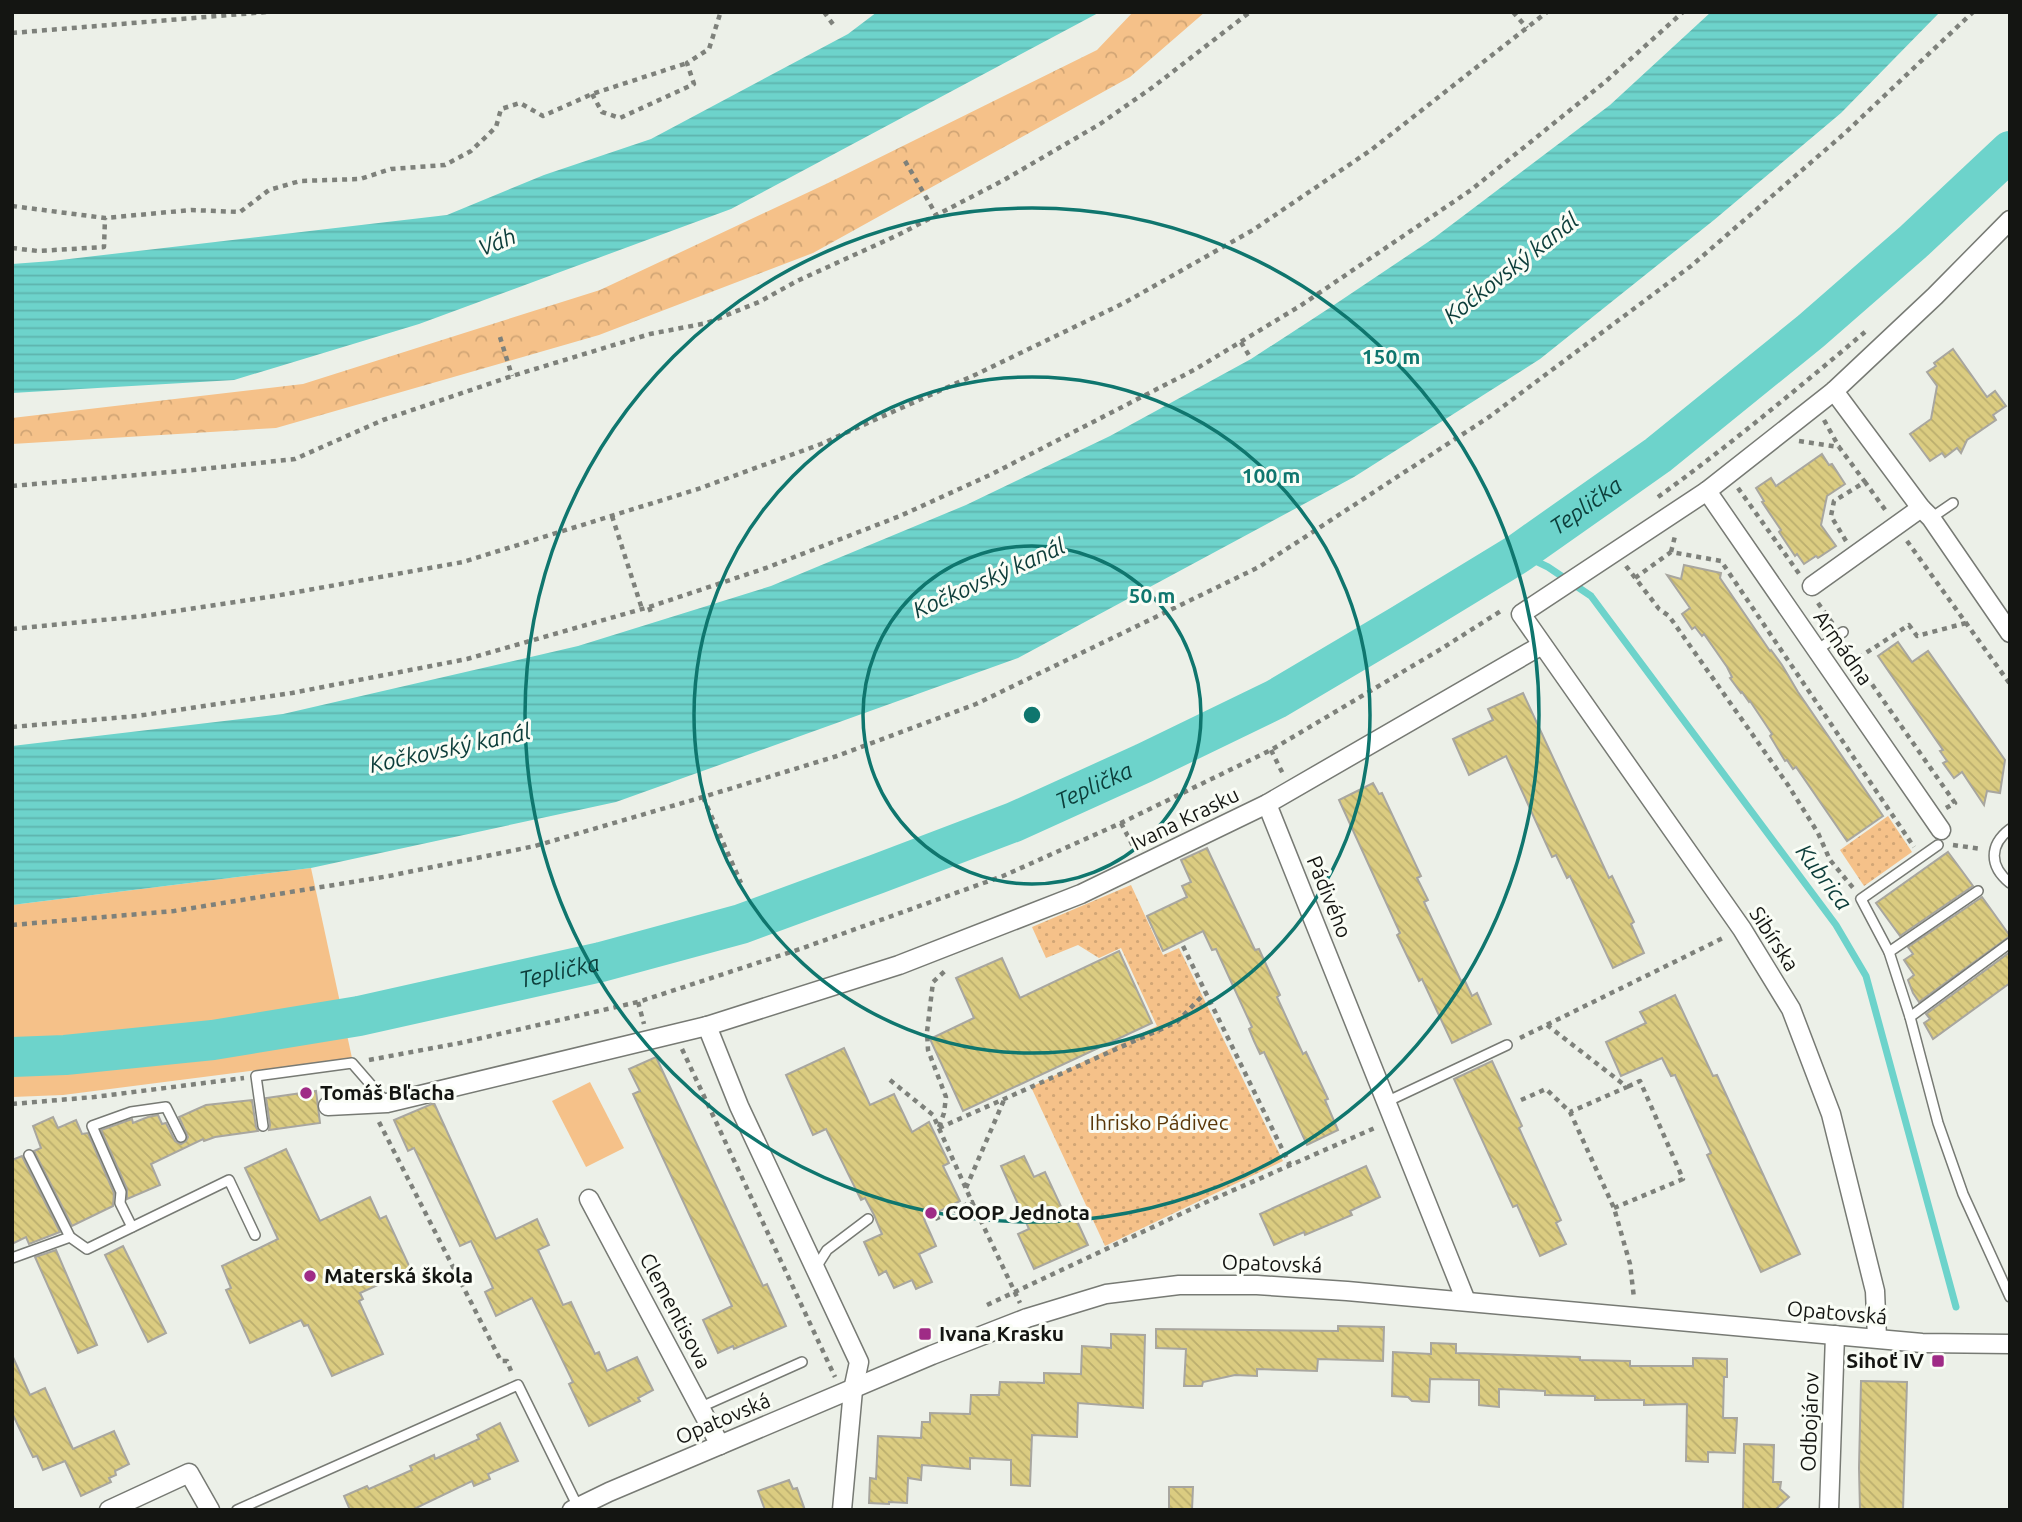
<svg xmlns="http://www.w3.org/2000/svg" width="2022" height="1522" font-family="Ubuntu,sans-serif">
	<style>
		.green { fill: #f5c189 }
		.forest { fill: url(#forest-crowns) }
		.park { fill: url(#park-dots) }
		.water { fill: url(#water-rules) }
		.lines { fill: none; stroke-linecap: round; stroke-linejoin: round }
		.stream { stroke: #6dd3cb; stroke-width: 7 }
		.river { stroke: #6dd3cb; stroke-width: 40 }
		.building { fill: url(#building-back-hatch); stroke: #a8a69f; stroke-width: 2 }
		.lane-casing { stroke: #777a74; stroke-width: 12 }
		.street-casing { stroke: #777a74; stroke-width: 21 }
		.path { stroke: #7e817b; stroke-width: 4.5; stroke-dasharray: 5 5; stroke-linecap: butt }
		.lane { stroke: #fff; stroke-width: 9 }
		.street { stroke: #fff; stroke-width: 18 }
		.ring { fill: none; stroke: #0f766e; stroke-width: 3.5 }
		.poi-dot { fill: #9f2b86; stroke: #fafdf6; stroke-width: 2.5 }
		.labels { text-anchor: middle; stroke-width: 6; stroke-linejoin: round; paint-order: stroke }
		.street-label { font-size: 21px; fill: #141512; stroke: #fafdf6 }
		.poi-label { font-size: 21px; font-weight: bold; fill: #141512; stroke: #fafdf6; text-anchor: start }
		.park-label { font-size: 21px; fill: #5a3708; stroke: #fafdf6 }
		.water-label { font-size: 23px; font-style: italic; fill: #0c3d3a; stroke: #fafdf6 }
		.centre { fill: #0f766e; stroke: #fafdf6; stroke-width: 3.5 }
		.ring-label { font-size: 21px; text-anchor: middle; font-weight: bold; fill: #0f766e; stroke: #fafdf6; stroke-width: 6; stroke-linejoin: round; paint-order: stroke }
	</style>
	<defs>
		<pattern id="forest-crowns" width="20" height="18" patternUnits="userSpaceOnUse" patternTransform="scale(1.75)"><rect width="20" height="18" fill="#f5c189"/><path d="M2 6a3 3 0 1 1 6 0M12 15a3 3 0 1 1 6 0" fill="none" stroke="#d1a575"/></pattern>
		<pattern id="park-dots" width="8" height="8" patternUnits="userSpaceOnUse" patternTransform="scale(1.75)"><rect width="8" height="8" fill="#f5c189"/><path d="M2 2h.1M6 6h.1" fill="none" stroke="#d1a575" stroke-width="1.8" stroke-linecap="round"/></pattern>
		<pattern id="water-rules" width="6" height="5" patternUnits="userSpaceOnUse" patternTransform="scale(1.75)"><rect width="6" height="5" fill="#6dd3cb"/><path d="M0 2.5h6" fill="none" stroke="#5eb4ad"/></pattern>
		<pattern id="building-back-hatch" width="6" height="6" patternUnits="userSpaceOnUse" patternTransform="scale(1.75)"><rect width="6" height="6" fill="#dbcc81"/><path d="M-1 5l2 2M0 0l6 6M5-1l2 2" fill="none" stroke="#bbae6e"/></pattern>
	</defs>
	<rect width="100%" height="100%" fill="#ecf0e8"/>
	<g class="green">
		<polygon points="311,868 352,1058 63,1095 12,1097 12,905"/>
		<polygon points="590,1082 624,1148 586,1167 552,1101"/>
	</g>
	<polygon class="forest" points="1133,12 1205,12 1130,77 813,253 599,335 276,428 12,444 12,418 303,384 600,290 826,184 1097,50"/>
	<g class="park">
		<polygon points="1888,816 1912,852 1864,886 1840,850"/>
		<polygon points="1131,885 1163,955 1179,948 1283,1161 1105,1246 1031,1087 1157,1026 1121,948 1099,958 1078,945 1046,958 1032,927"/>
	</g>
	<g class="water">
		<polygon points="877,12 1100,12 731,209 419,324 234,380 12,393 12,264 52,261 447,215 544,175 651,139 848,34"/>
		<polygon points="1711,12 1940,12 1841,113 1714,220 1540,359 1354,477 1018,658 616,802 311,868 12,905 12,746 283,714 578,646 771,586 966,505 1110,436 1251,359 1331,307 1434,238 1610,105"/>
	</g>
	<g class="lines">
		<polyline class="stream" points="1519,553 1548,567 1591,596 1836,925 1866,976 1956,1307"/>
		<path class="river" id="s1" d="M12,1057L65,1055L213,1040L359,1016L601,962L741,924L877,874L1014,822L1144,763L1276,699L1401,625L1519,553L1658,455L1811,331L1913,242L2010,151"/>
	</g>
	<g class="building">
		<polygon points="1953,349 1987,397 1995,391 2006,406 1993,415 1996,420 1967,440 1961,453 1957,448 1945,457 1942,453 1930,461 1910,434 1931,419 1937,386 1927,372 1936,366 1934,363"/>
		<polygon points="1822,454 1829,465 1832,464 1845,484 1827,496 1821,525 1836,546 1818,558 1816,556 1804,564 1797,554 1795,556 1779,532 1781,530 1762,502 1764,501 1756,488 1771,478 1776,486"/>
		<polygon points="1684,565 1721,573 1720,578 1770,651 1771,650 1782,665 1798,692 1883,816 1847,841 1796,767 1793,769 1787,760 1785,761 1770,736 1772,734 1750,701 1749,702 1742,692 1741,693 1730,678 1732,677 1727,667 1704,634 1702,636 1695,627 1692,629 1682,614 1690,608 1667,575 1681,579"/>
		<polygon points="1898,642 1912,662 1928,651 2005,760 2000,793 1987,791 1984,805 1962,772 1954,778 1943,763 1947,761 1940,751 1943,750 1878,656"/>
		<polygon points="1523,693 1609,878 1612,876 1634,922 1631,924 1644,953 1613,968 1570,876 1567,878 1556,855 1552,857 1506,756 1469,775 1453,739 1493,720 1488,709"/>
		<polygon points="1373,783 1379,794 1382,793 1421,876 1417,878 1428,900 1424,902 1461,981 1464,979 1472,996 1477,993 1491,1024 1452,1043 1422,979 1419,981 1397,935 1400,933 1339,800"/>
		<polygon points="1207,848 1255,950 1259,949 1280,995 1277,997 1303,1054 1306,1052 1328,1099 1325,1100 1338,1130 1307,1145 1264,1052 1260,1054 1254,1041 1249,1029 1252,1027 1216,949 1212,950 1203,931 1163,951 1147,916 1187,897 1182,886 1191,882 1181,860"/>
		<polygon points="1948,852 1973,886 1900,936 1876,903"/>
		<polygon points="1982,897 2010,936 1919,1002 1913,993 1908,980 1914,975 1904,960 1913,954 1908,947"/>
		<polygon points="1119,951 1152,1023 963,1111 930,1039 974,1018 956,978 1002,958 1020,998"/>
		<polygon points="2010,952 2010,983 1933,1039 1924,1023 1930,1019 1926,1014"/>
		<polygon points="1675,995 1713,1076 1717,1075 1800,1254 1761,1272 1707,1155 1711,1153 1675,1075 1671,1076 1662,1058 1621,1076 1606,1042 1646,1023 1640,1012"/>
		<polygon points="844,1048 870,1105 894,1094 912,1132 929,1122 949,1163 943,1166 960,1201 924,1219 936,1246 919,1254 932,1282 916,1289 912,1280 894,1288 886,1271 879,1275 864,1242 882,1234 874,1215 865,1198 861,1200 826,1129 813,1135 786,1075"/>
		<polygon points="656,1057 763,1286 767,1284 786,1326 734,1349 733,1346 718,1353 703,1320 732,1306 633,1094 640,1091 629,1069"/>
		<polygon points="1492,1061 1522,1126 1519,1128 1561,1220 1556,1223 1566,1244 1540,1256 1517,1205 1513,1207 1454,1079"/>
		<polygon points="316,1091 320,1123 269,1130 270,1125 266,1098"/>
		<polygon points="252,1100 256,1127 258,1131 215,1137 204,1141 203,1139 151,1164 160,1185 127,1199 127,1189 101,1130 132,1119 133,1123 148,1117 158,1115 162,1124 166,1123 175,1141 181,1144 186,1141 188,1137 179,1117 206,1105"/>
		<polygon points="434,1103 496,1239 537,1219 549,1245 538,1250 563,1305 571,1302 595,1354 599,1352 607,1371 637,1357 653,1390 638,1398 640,1401 589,1426 569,1384 573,1382 532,1298 496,1316 485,1292 493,1288 471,1241 460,1246 414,1148 408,1151 394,1120"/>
		<polygon points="53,1117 58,1128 76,1120 82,1134 88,1133 114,1193 113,1206 72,1226 34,1151 41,1148 33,1126"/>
		<polygon points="286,1149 320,1221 370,1197 380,1219 386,1216 411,1270 360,1293 363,1299 359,1301 383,1354 332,1376 308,1325 304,1326 301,1320 250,1343 226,1290 231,1288 222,1266 278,1239 245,1168"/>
		<polygon points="22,1156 60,1232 29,1244 26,1237 12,1244 12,1160"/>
		<polygon points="1024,1156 1034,1177 1045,1172 1064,1213 1072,1210 1088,1245 1034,1269 1018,1234 1029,1229 1001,1166"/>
		<polygon points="1366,1166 1380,1197 1350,1211 1352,1215 1305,1235 1304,1232 1274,1245 1260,1214"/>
		<polygon points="123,1246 166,1333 148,1342 105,1255"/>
		<polygon points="56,1250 97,1345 78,1353 35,1257"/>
		<polygon points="1338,1326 1384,1327 1383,1361 1318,1359 1317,1371 1257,1369 1257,1376 1235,1375 1203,1382 1202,1386 1184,1386 1186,1349 1156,1348 1156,1329 1338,1331"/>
		<polygon points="1111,1334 1145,1335 1143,1408 1078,1403 1077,1437 1032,1435 1030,1486 1011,1485 1011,1460 970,1458 970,1469 922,1465 921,1480 908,1478 907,1503 889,1502 889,1504 869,1503 870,1478 876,1479 878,1436 921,1438 922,1422 930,1422 930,1413 970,1414 971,1395 999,1395 1000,1382 1044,1383 1044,1373 1081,1374 1082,1346 1111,1348"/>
		<polygon points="1431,1343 1456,1344 1456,1353 1580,1357 1580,1360 1630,1361 1630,1366 1693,1366 1693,1358 1727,1359 1727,1377 1724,1377 1723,1418 1737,1418 1735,1453 1708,1452 1708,1462 1686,1461 1687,1404 1644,1405 1644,1400 1595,1400 1595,1396 1545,1395 1545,1391 1499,1389 1499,1407 1479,1405 1479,1380 1430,1379 1429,1402 1412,1401 1408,1397 1392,1396 1393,1352 1431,1354"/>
		<polygon points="12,1355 30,1395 45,1388 73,1449 114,1431 129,1464 115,1471 116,1475 109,1478 111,1482 81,1496 65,1461 43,1470 37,1456 33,1457 12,1413"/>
		<polygon points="1861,1381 1907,1382 1903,1510 1860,1510 1859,1468"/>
		<polygon points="500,1423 518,1461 488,1474 490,1479 474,1486 472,1481 412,1510 350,1510 344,1496 367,1486 369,1489 412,1470 410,1466 434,1455 435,1459 479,1439 477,1435"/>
		<polygon points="1744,1444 1774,1445 1773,1482 1781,1482 1780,1489 1789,1497 1775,1510 1743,1510"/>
		<polygon points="789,1480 793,1489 797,1488 805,1510 765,1510 758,1491"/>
		<polygon points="1169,1487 1193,1487 1192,1510 1169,1510"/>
	</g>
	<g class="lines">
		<defs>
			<g id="lane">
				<polyline points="1931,518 1953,503"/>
				<polyline points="1817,650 1843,632"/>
				<path d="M2010,829C1989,845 1989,866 2010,883"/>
				<polyline points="1938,845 1861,899 1889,952 1910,1017 1938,1123 1963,1194 2010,1297"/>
				<polyline points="1889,952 1978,891"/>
				<polyline points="1910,1017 2010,943"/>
				<polyline points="1386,1102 1507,1045"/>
				<polyline points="263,1126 256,1076 352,1063 385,1101"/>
				<polyline points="29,1155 70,1237 87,1249 229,1180 255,1235"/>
				<polyline points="132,1227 120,1203 121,1192 92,1126 131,1112 166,1107 181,1137"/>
				<polyline points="12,1258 70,1237"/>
				<polyline points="815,1269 827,1250 868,1219"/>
				<polyline points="701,1407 802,1362"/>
				<polyline points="237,1510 518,1385 578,1507"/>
			</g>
			<g id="street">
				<polyline points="1834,391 1921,508 1931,518 2010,633"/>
				<polyline points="1707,491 1941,830"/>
				<polyline points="1812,586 1921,508"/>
				<polyline points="1267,804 1466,1301"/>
				<polyline points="328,1106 387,1103 707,1026"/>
				<polyline points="589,1199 720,1445"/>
				<polyline points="1877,1338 1875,1291 1831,1114 1791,1009 1742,929 1521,614 1707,491 1834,391 1935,296 2010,220"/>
				<polyline points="109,1510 189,1473 210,1510"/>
				<polyline points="572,1510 609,1492 932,1355 1027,1318 1106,1294 1179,1285 1257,1285 1347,1291 1922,1343 2010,1344"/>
				<polyline points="842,1510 853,1390 859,1362 739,1106 707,1026 899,965 1081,894 1267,804 1542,645"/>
				<polyline points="1829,1510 1835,1335"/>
			</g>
		</defs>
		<use href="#lane" class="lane-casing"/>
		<use href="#street" class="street-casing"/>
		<g class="path">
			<polyline points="824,12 835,27"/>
			<polyline points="1513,12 1527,28"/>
			<polyline points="12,33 266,12"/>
			<polyline points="592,94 602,112 620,118 694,84 687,63 709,49 720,14 723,12"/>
			<polyline points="905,161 937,216"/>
			<polyline points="12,206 105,218 191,210 240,212 269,190 300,181 360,179 391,169 445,165 471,151 496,127 501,109 520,103 543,116 592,94 687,63"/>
			<polyline points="12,248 38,251 104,247 105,218"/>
			<polyline points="500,337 512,376"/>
			<polyline points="1241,342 1250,357"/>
			<polyline points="1824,420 1839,447"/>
			<polyline points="1799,441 1839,447 1865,482"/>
			<polyline points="12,486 193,470 295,459 383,420 512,376 650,334 707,323 759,302 797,281 898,235 1004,180 1100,124 1153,87 1250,12"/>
			<polyline points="1738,488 1800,575"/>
			<path d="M1658,497C1730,445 1797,389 1865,332"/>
			<polyline points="612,516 642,609"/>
			<polyline points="1846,541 1831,516 1834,501 1865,482 1886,511"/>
			<polyline points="1907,541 2010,684"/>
			<polyline points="1671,552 1675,536"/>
			<polyline points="1626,566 1659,609 1669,616 1788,785 1818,833 1830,860 1854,889"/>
			<polyline points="1635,578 1671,552 1721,561 1914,847"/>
			<polyline points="1818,603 1833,624"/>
			<polyline points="649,607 652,615"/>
			<polyline points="12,629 143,616 275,596 463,562 698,489 821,444 977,374 1124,303 1253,230 1371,150 1547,12"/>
			<polyline points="1847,646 1855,660 1909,625 1917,636 1966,623"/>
			<polyline points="1855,660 1955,803 1946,808"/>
			<polyline points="12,727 137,716 292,693 467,659 649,607 766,568 900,516 992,474 1194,370 1300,306 1471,190 1605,82 1683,12"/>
			<polyline points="1271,750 1283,774"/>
			<polyline points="703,797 741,883"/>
			<polyline points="1121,823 1134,848"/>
			<polyline points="1953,845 1982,849"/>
			<polyline points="12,925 174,911 389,876 535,846 703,797 837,756 976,704 1259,567 1489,417 1691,266 1845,133 1973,12"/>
			<polyline points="1183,946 1290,1165"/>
			<polyline points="638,1002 644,1024"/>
			<polyline points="1547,1025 1627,1087 1570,1112"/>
			<polyline points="1520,1038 1725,937"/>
			<polyline points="682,1049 835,1377"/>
			<polyline points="369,1060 460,1043 638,1002 800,949 1003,876 1121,823 1271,750 1441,649 1504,609"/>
			<polyline points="890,1080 933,1115 972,1202"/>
			<polyline points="1521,1100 1546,1089 1570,1112 1614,1208 1630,1264 1634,1298"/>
			<polyline points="12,1104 94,1097 244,1078"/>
			<polyline points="379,1122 501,1361 507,1361 511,1371"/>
			<polyline points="939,1127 944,1113 946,1097 928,1050 927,1032 933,982 946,970"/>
			<polyline points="939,1128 1177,1022 1205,993"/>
			<polyline points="966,1188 1004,1100"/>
			<polyline points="1614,1208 1683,1179 1640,1081 1627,1087"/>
			<polyline points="935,1219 972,1202 1020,1303"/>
			<polyline points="987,1305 1202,1204 1377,1127"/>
		</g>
		<use href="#lane" class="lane"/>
		<use href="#street" class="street"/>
	</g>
	<g class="ring">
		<circle cx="1032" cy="715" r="169"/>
		<circle cx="1032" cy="715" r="338"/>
		<circle cx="1032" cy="715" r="507"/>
	</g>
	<g class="poi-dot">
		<circle cx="306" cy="1093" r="7"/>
		<circle cx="931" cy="1213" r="7"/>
		<circle cx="310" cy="1276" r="7"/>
		<rect x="918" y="1327" width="14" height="14" rx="3.5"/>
		<rect x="1931" y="1354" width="14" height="14" rx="3.5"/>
	</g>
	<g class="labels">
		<g class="street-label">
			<text transform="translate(1843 648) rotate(55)" y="7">Armádna</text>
			<text transform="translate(1185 819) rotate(-26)" y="7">Ivana Krasku</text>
			<text transform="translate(1329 897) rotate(68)" y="7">Pádivého</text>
			<text transform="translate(1774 939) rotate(57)" y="7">Sibírska</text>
			<text transform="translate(1272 1264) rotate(2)" y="7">Opatovská</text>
			<text transform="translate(675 1311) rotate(62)" y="7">Clementisova</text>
			<text transform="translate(1837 1313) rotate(5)" y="7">Opatovská</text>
			<text transform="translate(723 1419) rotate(-23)" y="7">Opatovská</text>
			<text transform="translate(1810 1422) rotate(-88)" y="7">Odbojárov</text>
		</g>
		<g class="poi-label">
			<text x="320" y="1100">Tomáš Bľacha</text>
			<text x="945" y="1220">COOP Jednota</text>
			<text x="324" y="1283">Materská škola</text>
			<text x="939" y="1341">Ivana Krasku</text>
			<text x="1924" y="1368" text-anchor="end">Sihoť IV</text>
		</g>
		<g class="park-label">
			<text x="1159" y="1130">Ihrisko Pádivec</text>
		</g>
		<g class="water-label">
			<text transform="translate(497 242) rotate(-22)" y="8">Váh</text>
			<text transform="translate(1511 268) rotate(-38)" y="8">Kočkovský kanál</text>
			<text dy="8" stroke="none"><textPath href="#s1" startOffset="1689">Teplička</textPath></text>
			<text transform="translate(989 578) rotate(-24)" y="8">Kočkovský kanál</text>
			<text transform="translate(450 748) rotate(-12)" y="8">Kočkovský kanál</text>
			<text dy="8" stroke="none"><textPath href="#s1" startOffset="1122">Teplička</textPath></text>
			<text transform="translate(1824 877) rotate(53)" y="8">Kubrica</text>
			<text dy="8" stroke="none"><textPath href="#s1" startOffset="555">Teplička</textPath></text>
		</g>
	</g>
	<circle cx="1032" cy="715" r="10" class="centre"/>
	<g class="ring-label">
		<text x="1391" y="364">150 m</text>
		<text x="1271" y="483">100 m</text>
		<text x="1152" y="603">50 m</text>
	</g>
	<rect width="2022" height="1522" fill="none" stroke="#141512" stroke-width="28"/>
</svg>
